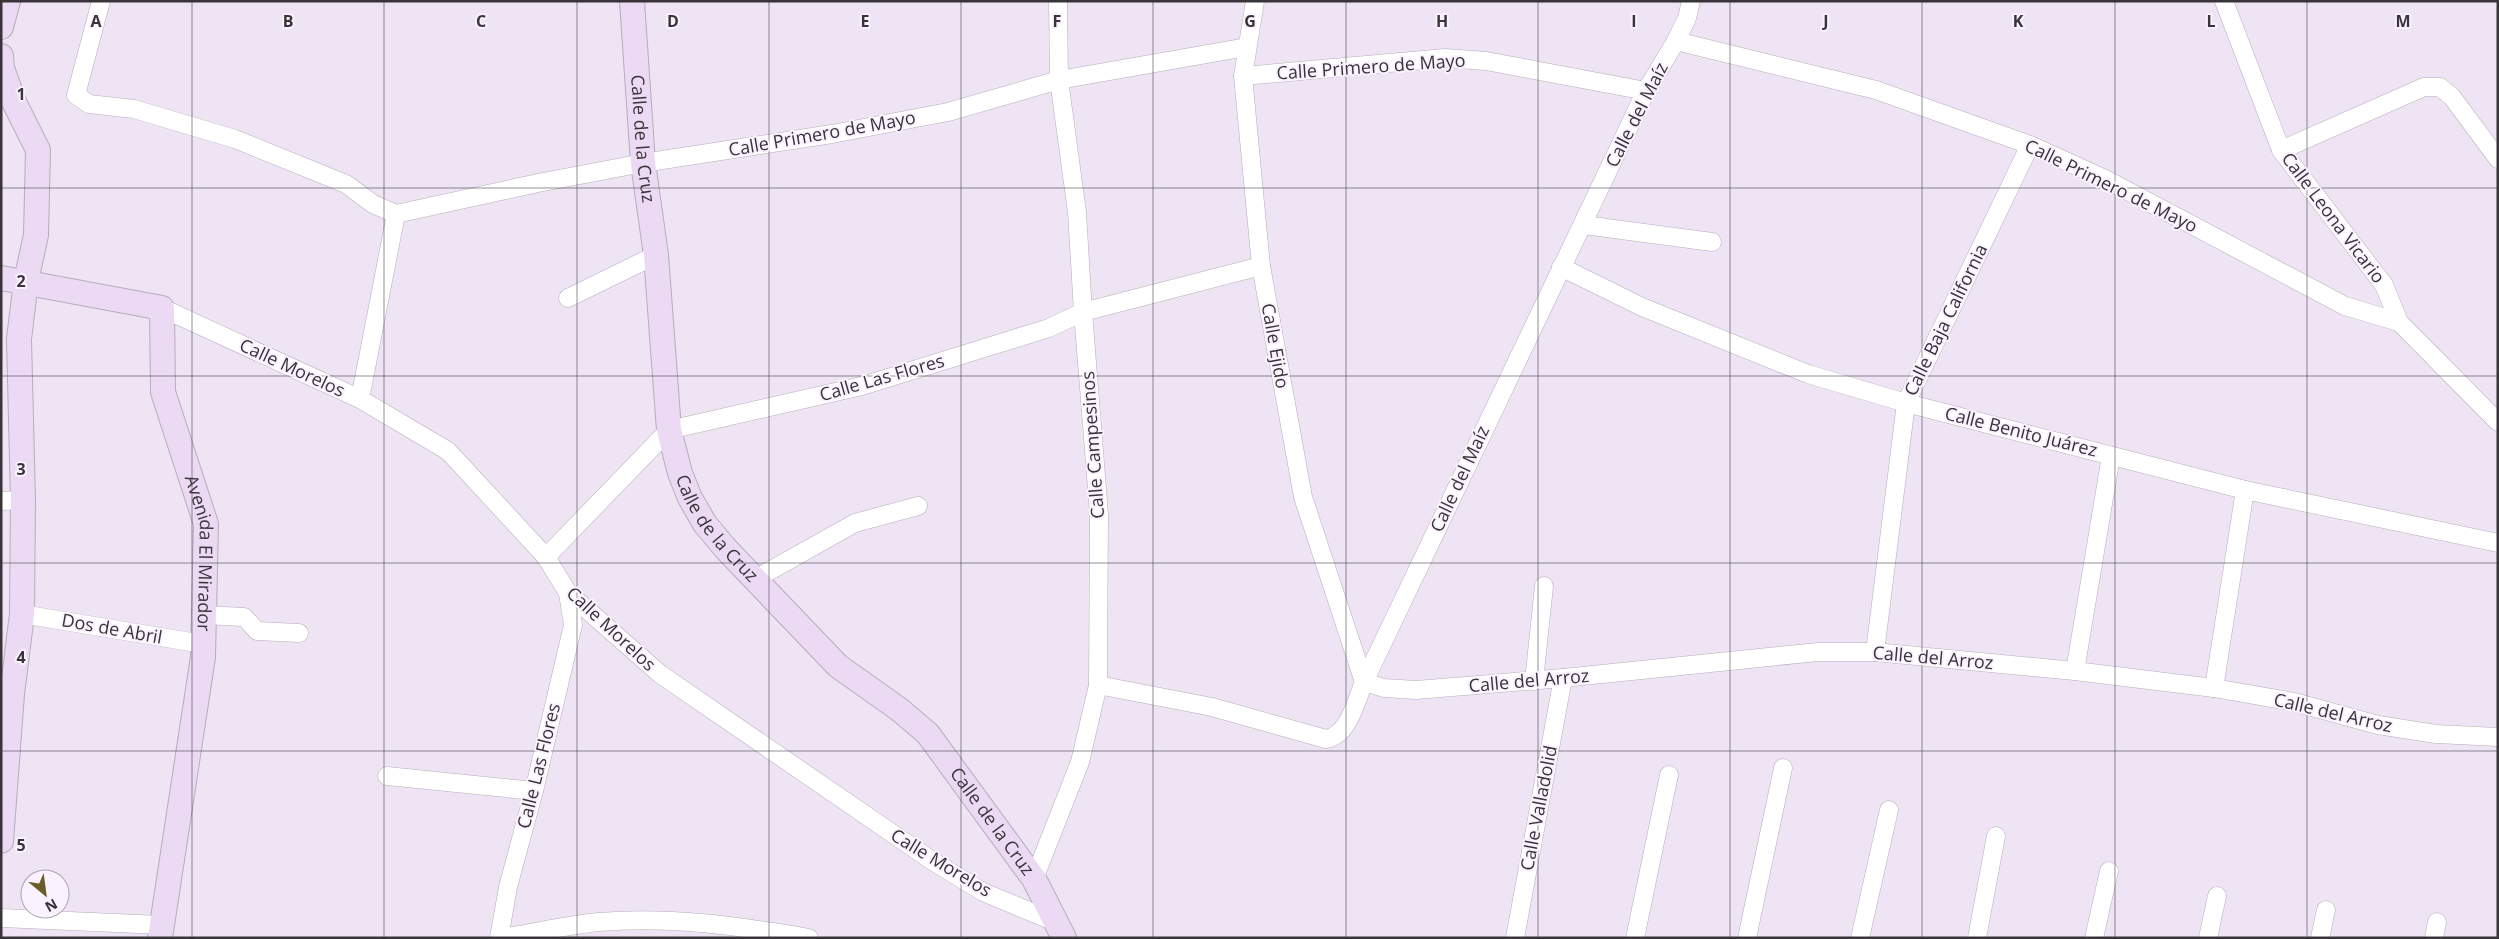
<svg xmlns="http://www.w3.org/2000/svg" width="2499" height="939" font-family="'Open Sans',sans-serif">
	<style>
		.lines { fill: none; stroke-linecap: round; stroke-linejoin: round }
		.minor-casing { stroke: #b6adbb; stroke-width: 19 }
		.secondary-casing { stroke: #b6adbb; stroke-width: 26 }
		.minor { stroke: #fff; stroke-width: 18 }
		.secondary { stroke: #ecdaf4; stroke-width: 24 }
		.grid { fill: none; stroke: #38343a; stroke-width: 1; stroke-opacity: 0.55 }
		.labels { text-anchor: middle; stroke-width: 4; stroke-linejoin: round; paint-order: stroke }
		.street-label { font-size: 18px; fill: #38343a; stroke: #faf2ff }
		.grid-label { font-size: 16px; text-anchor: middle; font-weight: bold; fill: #38343a; stroke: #faf2ff; stroke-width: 4; stroke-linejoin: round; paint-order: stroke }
	</style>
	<rect width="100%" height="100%" fill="#eee4f4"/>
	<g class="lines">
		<defs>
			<g id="minor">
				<polyline points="101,1 76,95 89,104 134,109 235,139 346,184 373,204 396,214 538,183 643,163 832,134 948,112 1059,80 1247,47"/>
				<polyline points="1255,1 1243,76 1261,266 1303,497 1364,682 1384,688 1416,690 1563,678 1818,652 1875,652 2075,671 2214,688 2294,702 2378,725 2436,734 2498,737"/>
				<polyline points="2224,1 2281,150 2384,285 2399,322"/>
				<polyline points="1676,41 1876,90 2030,145 2107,180 2345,306 2399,322 2498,422"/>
				<polyline points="1243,76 1445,58 1486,61 1646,91"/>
				<polyline points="2281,150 2424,87 2440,87 2452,97 2498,159"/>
				<polyline points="1584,225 1712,242"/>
				<polyline points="1561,267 1642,307 1808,374 1906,403 2245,490 2498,543"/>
				<polyline points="568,298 656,255"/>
				<polyline points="162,308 360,399 448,451 546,557 568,593 660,674 931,860 983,892 1053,921"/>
				<polyline points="360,399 396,214"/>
				<polyline points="1,501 23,500"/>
				<polyline points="546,557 669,430 862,386 1049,328 1083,312 1261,266"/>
				<polyline points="755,579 855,523 918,506"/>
				<polyline points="22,614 203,644"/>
				<polyline points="204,615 244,617 257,631 299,633"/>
				<polyline points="1875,652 1906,403 2030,145"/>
				<polyline points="2075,671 2111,456"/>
				<polyline points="1534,681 1544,586"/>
				<path d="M1098,685L1212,707L1326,739C1349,735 1356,701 1364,682L1646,91L1676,41L1687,18L1691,1"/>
				<polyline points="2214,688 2245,490"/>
				<polyline points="387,776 534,791"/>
				<polyline points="1034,879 1080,762 1098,685 1099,514 1083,312 1077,212 1059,80 1058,1"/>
				<polyline points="1,918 161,925"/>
				<polyline points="499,938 508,887 534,791 573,625 568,593"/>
				<path d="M501,938C533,933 567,925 599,922C670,916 739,926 809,938"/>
				<polyline points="1515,938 1563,678"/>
				<polyline points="1635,938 1669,775"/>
				<polyline points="1747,938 1783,768"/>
				<polyline points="1860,938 1889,810"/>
				<polyline points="1977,938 1996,836"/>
				<polyline points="2094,938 2109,871"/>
				<polyline points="2208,938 2217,896"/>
				<polyline points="2320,938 2326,910"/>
				<polyline points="2434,938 2437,922"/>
			</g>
			<g id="secondary">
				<path id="s1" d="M632,1L643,163L656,255L669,430L680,473L690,498L705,524L726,549L838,666L900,710L928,734L1034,879L1064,938"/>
				<polyline points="1,27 8,1"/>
				<polyline points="1,56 2,68 14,102 38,150 36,235 26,281 19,339 23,500 22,614 12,694 1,841"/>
				<path id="s2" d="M1,278L162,308L163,392L206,524L203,657L160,938"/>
			</g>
		</defs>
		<use href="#minor" class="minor-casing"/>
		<use href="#secondary" class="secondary-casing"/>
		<use href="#minor" class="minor"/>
		<use href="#secondary" class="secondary"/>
	</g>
	<path class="grid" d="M192,1V938M384,1V938M577,1V938M769,1V938M961,1V938M1153,1V938M1346,1V938M1538,1V938M1730,1V938M1922,1V938M2115,1V938M2307,1V938M1,188H2498M1,376H2498M1,563H2498M1,751H2498"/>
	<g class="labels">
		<g class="street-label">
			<text transform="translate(1371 67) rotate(-4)" y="6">Calle Primero de Mayo</text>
			<text transform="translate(1637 115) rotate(-63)" y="6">Calle del Maíz</text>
			<text transform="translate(822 134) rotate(-10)" y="6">Calle Primero de Mayo</text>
			<text dy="6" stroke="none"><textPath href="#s1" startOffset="138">Calle de la Cruz</textPath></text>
			<text transform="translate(2111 186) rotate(26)" y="6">Calle Primero de Mayo</text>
			<text transform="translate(2333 218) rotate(53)" y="6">Calle Leona Vicario</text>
			<text transform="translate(1946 320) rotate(-64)" y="6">Calle Baja California</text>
			<text transform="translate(1275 346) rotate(80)" y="6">Calle Ejido</text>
			<text transform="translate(292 368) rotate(25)" y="6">Calle Morelos</text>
			<text transform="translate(882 378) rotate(-16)" y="6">Calle Las Flores</text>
			<text transform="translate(2021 432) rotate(14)" y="6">Calle Benito Juárez</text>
			<text transform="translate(1093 445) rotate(-94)" y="6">Calle Campesinos</text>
			<text transform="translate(1460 479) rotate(-65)" y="6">Calle del Maíz</text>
			<text dy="6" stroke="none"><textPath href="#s1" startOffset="542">Calle de la Cruz</textPath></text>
			<text dy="6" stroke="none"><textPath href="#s2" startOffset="415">Avenida El Mirador</textPath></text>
			<text transform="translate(112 629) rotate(10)" y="6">Dos de Abril</text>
			<text transform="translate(611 629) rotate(43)" y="6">Calle Morelos</text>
			<text transform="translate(1933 658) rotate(5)" y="6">Calle del Arroz</text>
			<text transform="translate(1529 681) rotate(-5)" y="6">Calle del Arroz</text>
			<text transform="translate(2333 713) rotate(13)" y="6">Calle del Arroz</text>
			<text transform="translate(539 766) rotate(-76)" y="6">Calle Las Flores</text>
			<text transform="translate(1539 808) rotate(-79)" y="6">Calle Valladolid</text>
			<text dy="6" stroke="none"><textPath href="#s1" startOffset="948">Calle de la Cruz</textPath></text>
			<text transform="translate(941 863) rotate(31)" y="6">Calle Morelos</text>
		</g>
	</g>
	<g class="grid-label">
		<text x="96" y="27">A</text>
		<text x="288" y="27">B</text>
		<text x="481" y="27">C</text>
		<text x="673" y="27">D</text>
		<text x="865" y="27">E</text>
		<text x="1057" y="27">F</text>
		<text x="1250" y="27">G</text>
		<text x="1442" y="27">H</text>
		<text x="1634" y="27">I</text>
		<text x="1826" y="27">J</text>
		<text x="2018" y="27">K</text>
		<text x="2211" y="27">L</text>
		<text x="2403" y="27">M</text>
		<text x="21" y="100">1</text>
		<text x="21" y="287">2</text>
		<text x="21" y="475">3</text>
		<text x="21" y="663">4</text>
		<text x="21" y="851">5</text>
	</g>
	<rect width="2499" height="939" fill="none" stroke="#38343a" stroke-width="5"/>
	<g transform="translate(45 894) rotate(151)"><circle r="24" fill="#faf2ff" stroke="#aca6b0"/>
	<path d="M0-4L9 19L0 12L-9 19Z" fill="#6a5d2a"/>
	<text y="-8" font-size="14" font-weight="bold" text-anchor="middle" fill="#38343a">N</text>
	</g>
</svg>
